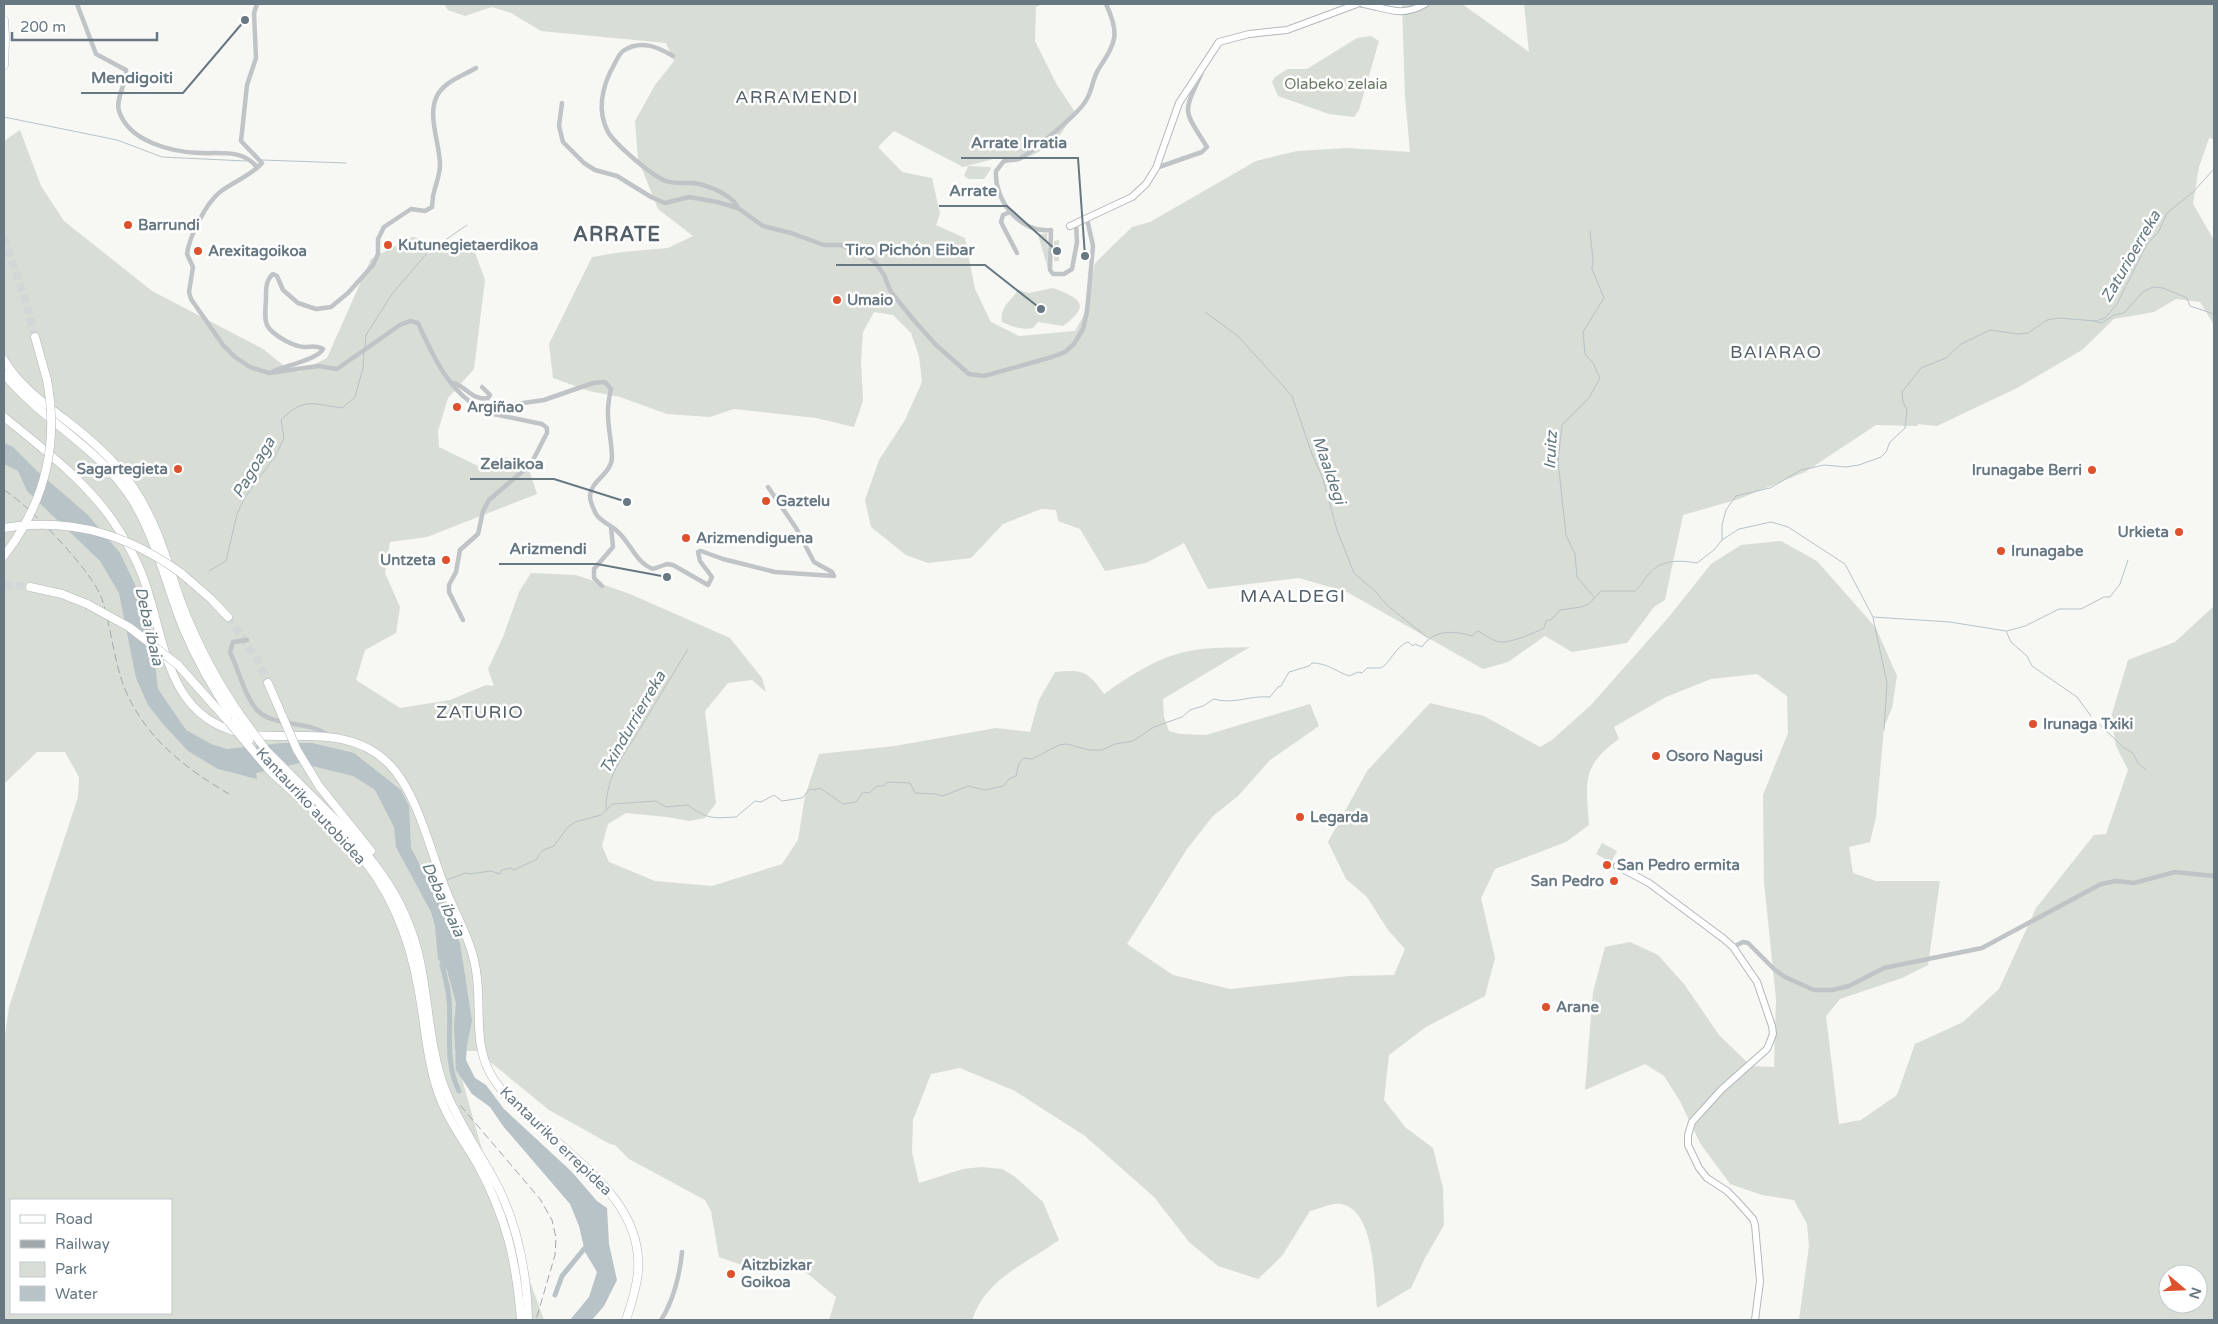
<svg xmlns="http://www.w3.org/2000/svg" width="2218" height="1324" font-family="'Varela Round',sans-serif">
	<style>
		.green { fill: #d8ddd5; fill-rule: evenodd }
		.water { fill: #b7c3c7 }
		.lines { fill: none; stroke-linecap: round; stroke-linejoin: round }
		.stream { stroke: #b7c3c7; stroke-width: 1 }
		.canal { stroke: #b7c3c7; stroke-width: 5 }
		.highway-tunnel { stroke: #d3d7d8; stroke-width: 8; stroke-dasharray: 8 4; stroke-linecap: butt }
		.secondary-casing { stroke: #b2b8bc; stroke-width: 8 }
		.highway-casing { stroke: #b3b7ba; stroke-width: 9 }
		.street { stroke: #c0c4c7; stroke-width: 4.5 }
		.secondary { stroke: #fff; stroke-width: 6 }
		.highway { stroke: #fff; stroke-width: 8 }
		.rail { stroke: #a1a8ac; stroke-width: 1; stroke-dasharray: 8 4; stroke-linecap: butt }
		.highway-bridge-casing { stroke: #b3b7ba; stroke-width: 9; stroke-linecap: butt }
		.highway-bridge { stroke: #fff; stroke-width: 8 }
		.poi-dot { fill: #dd512d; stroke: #fff; stroke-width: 2 }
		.labels { text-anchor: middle; stroke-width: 5; stroke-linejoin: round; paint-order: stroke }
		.park-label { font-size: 15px; fill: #6a7b65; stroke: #fff }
		.poi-label { font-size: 15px; font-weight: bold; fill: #677883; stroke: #fff; text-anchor: start }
		.street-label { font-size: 15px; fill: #677883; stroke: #fff }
		.water-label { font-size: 16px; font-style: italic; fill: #63797f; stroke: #fff }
		.quarter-label { font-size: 18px; letter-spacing: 1px; fill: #546069; stroke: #fff }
		.district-label { font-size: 20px; font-weight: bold; letter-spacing: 1px; fill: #546069; stroke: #fff }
		.leader { fill: none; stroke: #677883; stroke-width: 2 }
		.callout-dot { fill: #677883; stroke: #fff; stroke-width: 2 }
		.callout-label { font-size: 16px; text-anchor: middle; font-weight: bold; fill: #677883; stroke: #fff; stroke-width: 5; stroke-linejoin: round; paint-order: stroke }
	</style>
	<rect width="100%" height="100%" fill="#f7f7f4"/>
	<g class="green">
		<polygon points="444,4 1042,4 1036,7 1035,41 1057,85 1075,112 1055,143 1031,156 997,158 963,167 894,131 878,147 902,172 932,178 940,214 936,225 965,238 975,289 991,322 1019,336 1075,331 1083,317 1095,263 1132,227 1150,222 1256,161 1297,151 1347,148 1410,152 1405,97 1402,4 1462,4 1529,52 1524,4 2214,4 2214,139 2209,138 2199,167 2193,204 2214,240 2214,325 2200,302 2176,299 2154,312 2114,319 2082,350 2017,388 1937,426 1918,424 1917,426 1876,425 1805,472 1739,499 1683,515 1665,600 1654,607 1627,643 1572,652 1545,636 1508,662 1483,669 1347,592 1299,578 1208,589 1184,543 1146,563 1105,571 1080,529 1058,521 1056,510 1041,509 1003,524 971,558 928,563 906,555 871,527 865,500 879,460 905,420 922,382 919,356 911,333 893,315 874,312 863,332 861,360 863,401 854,427 816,418 734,409 710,417 667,414 620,397 589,391 553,378 549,344 592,257 622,252 668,248 693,236 658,209 638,159 635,121 655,85 674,61 666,43 541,31 511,13 492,7 465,16 448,10"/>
		<polygon points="1371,36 1379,41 1359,110 1354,117 1329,114 1278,96 1272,82 1275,77 1288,69 1307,69 1357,38"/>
		<path d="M20,130L41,186L64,221L152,291L263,349L283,365L299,372L327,358L371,259L412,237L474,250L485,280L474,369L448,398L438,431L439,447L480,467L501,456L527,463L537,494L427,537L390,542L385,573L400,607L396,633L365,650L356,680L400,708L450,700L486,685L494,686L488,669L503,637L519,592L531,573L576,575L630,594L730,638L762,678L766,692L752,680L728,683L705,711L716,803L705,818L689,821L667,817L626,813L608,824L602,846L609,862L655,881L712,886L782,864L798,840L805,796L819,754L895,746L996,728L1030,732L1039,700L1055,672C1082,669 1088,671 1104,694C1131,675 1161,655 1195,650C1212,647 1232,648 1250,647L1163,699L1164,717L1169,731L1180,734L1206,735L1310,704L1319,726L1270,760L1238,796L1213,816L1187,849L1127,944L1173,975L1230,989L1349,976L1394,975L1405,949L1388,930L1367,897L1346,879L1328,842L1367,771L1430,703L1484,716L1540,747L1552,740L1591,705L1668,618L1711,564L1741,545L1781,541L1817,561L1876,628L1897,676L1892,708L1884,727L1876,817L1870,842L1849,847L1853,873L1876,881H1940L1928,965L1902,978L1840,999L1826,1016L1839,1124L1861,1120L1897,1095L1915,1044L1963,1022L1999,989L2036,908L2094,835L2106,834L2128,770L2116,746L2111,717L2128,660L2175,642L2214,606V1320H1799L1809,1246L1807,1224L1794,1200L1762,1195L1730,1184L1700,1143L1680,1101L1664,1076L1645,1064L1585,1090L1593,992L1605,947L1630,942L1658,955L1684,984L1719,1035L1751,1066L1774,1067L1776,999L1764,882L1763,795L1788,733L1787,696L1757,674L1711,679L1666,697L1614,727L1619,739C1581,766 1586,782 1589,825L1566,842L1495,869L1481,898L1495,958L1485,996L1426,1027L1389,1055L1384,1100L1405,1127L1433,1148L1443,1188L1444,1225L1425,1258L1411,1288L1377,1308C1374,1280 1375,1210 1341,1204C1332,1202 1319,1209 1310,1211L1282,1256L1258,1279L1218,1266L1189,1242L1154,1197L1085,1136L1015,1091L960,1068L931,1074L913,1120L912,1152L919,1183L963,1169L981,1167L1002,1169L1014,1176L1043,1202L1059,1240C1026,1264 986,1278 972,1320H829L836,1297L808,1274L774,1260L750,1268L719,1257L711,1211L705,1200L629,1159L615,1145L610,1144L549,1110L477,1051H454L483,1153L544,1320H4V1042L9,1007L78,797L79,777L65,752H37L4,784V141ZM11,1200H171V1313H11ZM2168,1274H2198V1304H2168Z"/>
		<polygon points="968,166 990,167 991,169 984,179 969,179 964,176"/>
		<polygon points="1047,233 1049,269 1048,269 1038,235"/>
		<polygon points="1059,240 1059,261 1054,261 1054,241"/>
		<path d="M1053,288C1080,298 1092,305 1063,326L1038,322L1033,328C1021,330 1013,327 1002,322C999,308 1011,301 1018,290L1029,293Z"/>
		<polygon points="1602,843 1617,851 1611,862 1596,854"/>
	</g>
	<polygon class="water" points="4,443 13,447 37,471 88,515 120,553 139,593 150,623 158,689 186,730 211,744 227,749 283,743 312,743 354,753 401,790 409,806 411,848 421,867 438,888 460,943 472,1021 467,1045 466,1060 475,1078 486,1085 504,1109 572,1172 597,1201 607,1208 609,1244 617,1280 604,1306 592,1320 570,1320 589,1297 597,1272 585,1252 579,1226 570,1204 503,1126 490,1107 472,1094 456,1070 454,1026 456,1003 447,970 438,959 435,926 431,912 396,847 394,827 375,790 353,776 300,763 256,773 257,779 218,769 188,751 163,724 148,705 136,678 119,593 100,561 27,491 18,471 4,464"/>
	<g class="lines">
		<g class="stream">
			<polyline points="4,117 117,140 162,157 246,161"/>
			<polyline points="262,160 346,163"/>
			<polyline points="1590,231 1593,259 1592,269 1604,298 1583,332 1585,354 1593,363 1600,378 1589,398 1562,425 1558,461 1566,535 1575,554 1577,577 1594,597"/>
			<polyline points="1205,312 1238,336 1292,396 1312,454 1323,479 1337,530 1354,573 1375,591 1388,606 1428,638"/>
			<polyline points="2093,321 2102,323 2114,315 2124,313 2143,292 2153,287 2163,288 2187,298 2190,306 2214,314"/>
			<polyline points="365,348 366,335 392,294 428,252 467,225"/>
			<polyline points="1722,540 1722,525 1726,510 1736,496 1770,488 1801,470 1824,465 1846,467 1859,465 1881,457 1886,452 1890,442 1905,428 1907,410 1903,402 1902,392 1921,368 1946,358 1961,344 1990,330 2018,334 2028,333 2047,320 2058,318 2096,321 2105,318 2117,304 2147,244 2158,233 2167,213 2193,192 2214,169"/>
			<path d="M209,571L226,561L237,514L245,497L276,455L284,438L281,420C303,397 313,404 342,408L355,397L363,368L364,352"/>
			<polyline points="1873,618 1887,683 1884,730"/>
			<polyline points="2007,631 2025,626 2059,609 2081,609 2104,597 2110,597 2120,584 2128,560"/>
			<polyline points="2096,721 2124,748 2133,753 2138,763 2146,770"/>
			<path d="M606,809C606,772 627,752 644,722C659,698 673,673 688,649"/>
			<path d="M447,880L465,873L469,874L491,871L500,874L502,870L511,868L514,870L537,859C540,850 546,849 554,846L567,828L575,822L601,815L613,804L656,801L666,807L688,805C707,820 714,818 736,817L755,801L761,802L774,795L782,801L802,798L810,789L815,790L820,788L843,804L856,802L863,792L869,793L877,786H884L887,782L910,783L915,793L935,794L943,796L968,786L985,790L1003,786L1009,779L1016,776L1019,763L1024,758L1032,759L1059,745L1067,744L1089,750H1102L1115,744L1133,741L1154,727L1182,717L1190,710L1203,706L1214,699C1233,705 1250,695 1270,697L1278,687L1281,686L1289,672L1309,666L1312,663C1327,663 1335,671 1349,676L1358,672L1362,673L1367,668C1371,668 1377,668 1380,668C1389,666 1395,646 1408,642L1413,646L1415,644L1422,647C1433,630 1453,630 1472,636L1478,631C1486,635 1493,642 1502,642C1513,642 1534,633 1544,628L1546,621L1552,619L1560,610L1581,607L1589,604L1601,591H1635C1641,586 1643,581 1647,576C1660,559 1679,560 1697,563L1715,549L1722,540L1739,529L1771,522L1788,527L1845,564L1873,617L1950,622L2006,631L2011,642L2027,656L2032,666L2077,697L2091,716"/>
		</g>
		<g class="canal">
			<path d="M442,965C445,976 448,987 449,999C452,1031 444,1061 459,1091"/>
			<polyline points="555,1295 562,1276 584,1249"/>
		</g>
		<g class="highway-tunnel">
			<polyline points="4,238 27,305 35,337"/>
			<polyline points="4,585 30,587"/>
			<polyline points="228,617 256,658 268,683"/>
		</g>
		<defs>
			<g id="secondary">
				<path d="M1363,4C1388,8 1400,18 1425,4"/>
				<polyline points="1070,226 1132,197 1146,184 1156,168 1179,103 1219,42 1249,34 1287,30 1357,4"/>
				<polyline points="1617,866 1649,883 1724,939 1733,947 1757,982 1772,1026 1773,1034 1770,1042 1767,1049 1722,1089 1692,1122 1688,1135 1688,1145 1699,1168 1707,1178 1727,1191 1736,1200 1753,1219 1755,1225 1760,1281 1755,1320"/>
			</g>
			<g id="highway">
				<polyline points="4,20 5,38 4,65"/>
				<polyline points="35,337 47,380"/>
				<path d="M4,360C18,384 41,401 63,418C89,438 114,459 133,487C157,522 167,562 181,602C197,644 217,682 243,719"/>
				<path d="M4,374C43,422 100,447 133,501C156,539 166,584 182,625C196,659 214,691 235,721"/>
				<path d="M4,417C42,448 85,480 113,521C127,542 140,565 147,589C166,647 169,716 240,733"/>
				<polyline points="4,528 18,526"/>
				<polyline points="4,556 14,542"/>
				<polyline points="181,573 211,599 228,617"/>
				<polyline points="30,587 62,594 87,604"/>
				<polyline points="178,665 228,721"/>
				<polyline points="268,683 278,706"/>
				<path d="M251,735C298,739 352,726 389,764C417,792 430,850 445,888C455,914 470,938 475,965C483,1002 472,1039 490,1073C501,1093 518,1107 535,1122C579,1163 643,1204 638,1271C637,1288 631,1304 626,1320"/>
				<path d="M302,786C357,841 406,886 421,966C429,1007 430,1052 446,1092C460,1125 480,1153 497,1185C518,1227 527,1274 528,1320"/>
				<polyline points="319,786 371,851"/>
				<path d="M294,793C313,810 334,827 352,846C390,887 410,938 419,992C425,1025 427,1060 438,1092C447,1119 464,1141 478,1165C507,1219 516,1260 521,1320"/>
			</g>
		</defs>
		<use href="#secondary" class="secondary-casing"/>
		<use href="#highway" class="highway-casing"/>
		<g class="street">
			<path d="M77,4L96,54L126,70C127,83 115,99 119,111C129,142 172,152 200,153C221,154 242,149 257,167"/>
			<path d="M257,4L254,13L256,58L247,85L241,141L262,163C251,176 234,181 220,192C206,203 189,237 187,254L193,267L189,292L191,299L223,345L235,357L250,367L269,373L318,366L337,369L400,325L410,321L418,323C432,354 450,395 483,409L544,400L593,383L605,382L611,389C604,419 611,430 612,457C612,474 591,480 590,496C590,501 594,510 596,514C601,522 611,525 617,531C631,543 635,562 653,569L667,564L673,565L708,585L712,577L700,561L698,552L701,551L723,559L775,572L834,576L832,572L814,562L796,528L768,487"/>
			<path d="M673,56C658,47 640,39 623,51C620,53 617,59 615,63C603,84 596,109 608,132C616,145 652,176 666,181C675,184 683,183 692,183C706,184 733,195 738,208"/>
			<polyline points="562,103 559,126 563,142 584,163 595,170 617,176 651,197 665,203 689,197 717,202 738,208 763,226 791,233 824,245 841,245 864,253 875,262 884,275 891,292 912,318 936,345 969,374 984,376 1052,357 1065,352 1074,344 1083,329 1087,312 1093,246 1087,219"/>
			<path d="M1156,168L1202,152L1207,147C1182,107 1183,115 1202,72"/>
			<polyline points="1010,212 1003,215 1001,222 1004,228 1017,253"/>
			<path d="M1076,224L1077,242L1072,269L1064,274H1053L1050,270L1051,230C1020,234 994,200 996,171L1004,161C1008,160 1014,160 1019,159C1030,154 1079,113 1085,102C1092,93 1092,80 1098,70C1115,43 1121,36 1106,4"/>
			<path d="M274,371C285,366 319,359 323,349C316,345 312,347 304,347C298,347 292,344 286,341C264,329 264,324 266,300C266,291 265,281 273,274L277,276L283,290L298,303L316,309L331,307L348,293L373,265L378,254V239L384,227L411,209L425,211L432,207C433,202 432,197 434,192C436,183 440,175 440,165C440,143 426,114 438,94C446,81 464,75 476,68"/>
			<path d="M453,383C466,386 472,401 488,398L490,395L482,387"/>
			<polyline points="602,586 594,578 594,569 613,547 611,527"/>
			<polyline points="463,620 449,592 449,585 456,572 460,550 478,534 483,511 489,500 531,464 547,433 547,428 542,424 479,411 475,408 475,404"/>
			<path d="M247,640L233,642L230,652C238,668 245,698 258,711C276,728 310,720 329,736"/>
			<polyline points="1733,947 1743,942 1748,943 1775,970 1785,977 1814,990 1832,990 1849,986 1884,968 1982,948 2101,884 2116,881 2134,883 2175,872 2214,876"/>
			<path d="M661,1320C673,1302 680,1274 682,1252"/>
		</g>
		<use href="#secondary" class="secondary"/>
		<use href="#highway" class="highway"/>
		<g class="rail">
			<path d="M4,490C29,505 93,572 102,599C113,633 114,671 131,702C152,743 191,772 229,794"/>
			<polyline points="460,1105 540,1199 552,1220 556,1238 555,1255 536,1320"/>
		</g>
		<defs>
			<g id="highway-bridge">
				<path d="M18,526C80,520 131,537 181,573"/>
				<path d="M14,542C47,493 58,438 47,380"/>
				<polyline points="87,604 129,627 178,665"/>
				<polyline points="278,706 297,750 319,786"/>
				<polyline points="243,719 266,750 302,786"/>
				<polyline points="228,721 271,772 294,793"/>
				<polyline points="235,721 249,740"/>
			</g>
		</defs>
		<use href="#highway-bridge" class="highway-bridge-casing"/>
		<use href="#highway-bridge" class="highway-bridge"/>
	</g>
	<g class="poi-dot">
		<circle cx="128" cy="225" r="5"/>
		<circle cx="388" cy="245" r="5"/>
		<circle cx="198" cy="251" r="5"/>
		<circle cx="837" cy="300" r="5"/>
		<circle cx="457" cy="407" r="5"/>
		<circle cx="178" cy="469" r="5"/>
		<circle cx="2092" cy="470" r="5"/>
		<circle cx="766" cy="501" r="5"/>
		<circle cx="2179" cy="532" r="5"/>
		<circle cx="686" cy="538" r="5"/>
		<circle cx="2001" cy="551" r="5"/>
		<circle cx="446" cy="560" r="5"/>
		<circle cx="2033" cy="724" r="5"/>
		<circle cx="1656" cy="756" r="5"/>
		<circle cx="1300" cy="817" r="5"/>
		<circle cx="1607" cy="865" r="5"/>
		<circle cx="1614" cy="881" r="5"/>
		<circle cx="1546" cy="1007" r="5"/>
		<circle cx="731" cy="1274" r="5"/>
	</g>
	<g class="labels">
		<g class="park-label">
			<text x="1336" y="89">Olabeko zelaia</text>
		</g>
		<g class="poi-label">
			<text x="138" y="230">Barrundi</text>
			<text x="398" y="250">Kutunegietaerdikoa</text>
			<text x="208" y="256">Arexitagoikoa</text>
			<text x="847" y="305">Umaio</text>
			<text x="467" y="412">Argiñao</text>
			<text x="168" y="474" text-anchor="end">Sagartegieta</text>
			<text x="2082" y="475" text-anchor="end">Irunagabe Berri</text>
			<text x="776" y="506">Gaztelu</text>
			<text x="2169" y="537" text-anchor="end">Urkieta</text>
			<text x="696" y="543">Arizmendiguena</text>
			<text x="2011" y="556">Irunagabe</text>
			<text x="436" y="565" text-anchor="end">Untzeta</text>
			<text x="2043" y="729">Irunaga Txiki</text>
			<text x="1666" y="761">Osoro Nagusi</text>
			<text x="1310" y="822">Legarda</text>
			<text x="1617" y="870">San Pedro ermita</text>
			<text x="1604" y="886" text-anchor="end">San Pedro</text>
			<text x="1556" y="1012">Arane</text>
			<text x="741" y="1270">Aitzbizkar<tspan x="741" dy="17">Goikoa</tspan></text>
		</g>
		<g class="street-label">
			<text transform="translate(311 806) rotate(47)" y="5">Kantauriko autobidea</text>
			<text transform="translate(556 1141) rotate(44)" y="5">Kantauriko errepidea</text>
		</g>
		<g class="water-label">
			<text transform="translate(2130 256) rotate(-60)" y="6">Zaturioerreka</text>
			<text transform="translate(1550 450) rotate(-87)" y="6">Iruitz</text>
			<text transform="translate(253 467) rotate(-59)" y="6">Pagoaga</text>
			<text transform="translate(1330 470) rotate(71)" y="6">Maaldegi</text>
			<text transform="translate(150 626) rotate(77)" y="6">Deba ibaia</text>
			<text transform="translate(632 722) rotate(-60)" y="6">Txindurrierreka</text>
			<text transform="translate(444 899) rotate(65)" y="6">Deba ibaia</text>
		</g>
		<g class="quarter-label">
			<text x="797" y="103">ARRAMENDI</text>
			<text x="1776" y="358">BAIARAO</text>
			<text x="1293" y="602">MAALDEGI</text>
			<text x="480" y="718">ZATURIO</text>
		</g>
		<g class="district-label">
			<text x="617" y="241">ARRATE</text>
		</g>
	</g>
	<path class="leader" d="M245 20L183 93H81M1085 256L1078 158H961M1057 251L1007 206H939M1041 309L985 265H836M627 502L554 479H470M667 577L597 564H499"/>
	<g class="callout-dot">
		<circle cx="245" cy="20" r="5"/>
		<circle cx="1085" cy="256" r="5"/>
		<circle cx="1057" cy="251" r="5"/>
		<circle cx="1041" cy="309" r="5"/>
		<circle cx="627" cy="502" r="5"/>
		<circle cx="667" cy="577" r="5"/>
	</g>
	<g class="callout-label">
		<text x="132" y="83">Mendigoiti</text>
		<text x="1019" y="148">Arrate Irratia</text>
		<text x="973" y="196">Arrate</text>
		<text x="910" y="255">Tiro Pichón Eibar</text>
		<text x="512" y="469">Zelaikoa</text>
		<text x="548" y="554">Arizmendi</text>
	</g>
	<rect width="2218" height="1324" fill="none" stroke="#677883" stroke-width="10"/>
	<rect x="10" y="1199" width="162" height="115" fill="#ffffff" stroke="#c2c9cd"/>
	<rect x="20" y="1215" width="25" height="8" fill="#ffffff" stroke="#c2c9cd"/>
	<text x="55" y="1224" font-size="15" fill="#677883">Road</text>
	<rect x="20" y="1240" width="25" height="8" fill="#a1a8ac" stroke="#c2c9cd"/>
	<text x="55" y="1249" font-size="15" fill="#677883">Railway</text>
	<rect x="20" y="1262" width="25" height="15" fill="#d8ddd5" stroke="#c2c9cd"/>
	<text x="55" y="1274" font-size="15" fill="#677883">Park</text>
	<rect x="20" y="1286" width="25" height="15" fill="#b7c3c7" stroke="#c2c9cd"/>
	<text x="55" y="1299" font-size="15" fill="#677883">Water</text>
	<g transform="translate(2183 1289) rotate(109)"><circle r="24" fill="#ffffff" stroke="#c2c9cd"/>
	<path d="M0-4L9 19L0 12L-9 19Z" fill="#dd512d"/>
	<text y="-8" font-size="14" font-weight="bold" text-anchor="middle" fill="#677883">N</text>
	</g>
	<path d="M12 32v8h145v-8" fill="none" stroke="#677883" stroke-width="2.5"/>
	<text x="20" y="32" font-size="15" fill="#677883" stroke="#ffffff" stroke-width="4" paint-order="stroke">200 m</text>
</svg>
